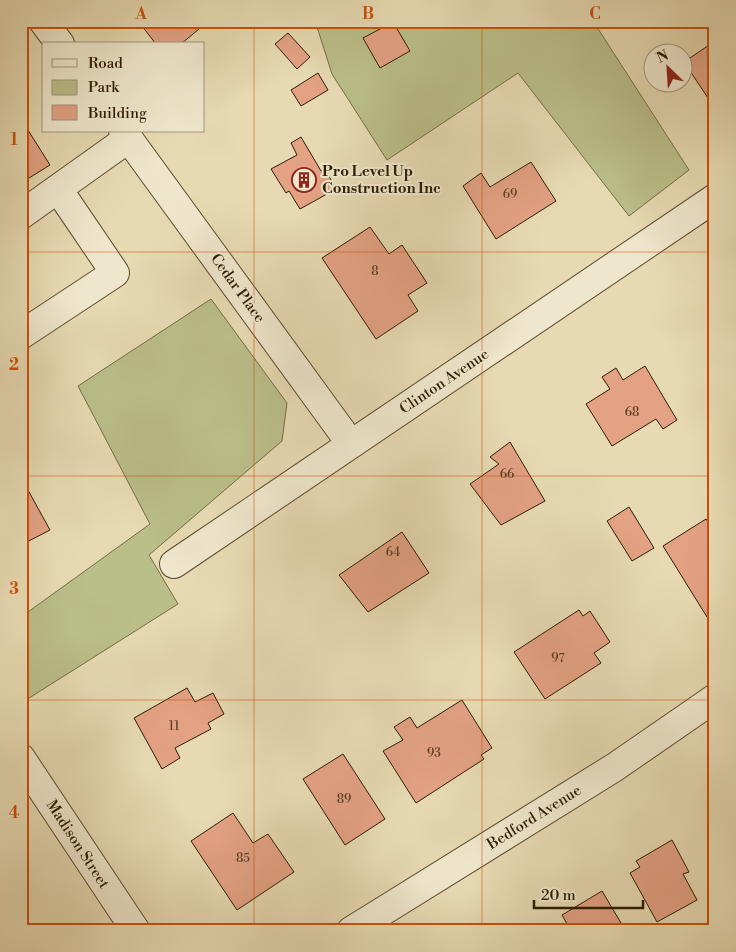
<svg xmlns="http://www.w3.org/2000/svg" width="736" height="952" font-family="'Libre Bodoni',serif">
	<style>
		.green { fill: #babe89; stroke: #746d46 }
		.building { fill: #e3a284; stroke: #2d1c02 }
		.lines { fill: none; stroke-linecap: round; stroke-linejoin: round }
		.minor-casing { stroke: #5c4c2e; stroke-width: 30 }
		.minor { stroke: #efe7cd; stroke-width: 28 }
		.grid { fill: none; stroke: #cc500a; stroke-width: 1; stroke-opacity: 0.55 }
		.labels { text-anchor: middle; stroke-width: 4; stroke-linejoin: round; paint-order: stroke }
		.number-label { font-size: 12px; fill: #5a3e22 }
		.poi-label { font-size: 15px; font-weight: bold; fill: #2d1c02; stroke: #efe7cd; text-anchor: start }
		.street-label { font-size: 15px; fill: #2d1c02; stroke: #efe7cd }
		.neatline { fill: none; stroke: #cc500a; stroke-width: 2 }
		.grid-label { font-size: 16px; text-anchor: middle; font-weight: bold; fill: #cc500a }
	</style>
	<rect width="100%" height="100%" fill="#e7dab2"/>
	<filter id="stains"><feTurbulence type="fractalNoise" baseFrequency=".004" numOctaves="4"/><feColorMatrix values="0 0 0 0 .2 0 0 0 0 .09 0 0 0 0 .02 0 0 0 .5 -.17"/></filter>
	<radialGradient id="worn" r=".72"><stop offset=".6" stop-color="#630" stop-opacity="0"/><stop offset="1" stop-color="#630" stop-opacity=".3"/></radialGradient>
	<g class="green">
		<polygon points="317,21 593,21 689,170 629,216 518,73 387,160 332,74 317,27"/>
		<polygon points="211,299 287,403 282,441 149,555 178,604 26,700 21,688 21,617 150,524 78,386"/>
	</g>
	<g class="building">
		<polygon points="138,21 193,21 199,29 181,44 156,44"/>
		<polygon points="197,21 212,21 203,28"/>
		<polygon points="393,22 410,51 380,68 363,38"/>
		<polygon points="288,33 310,57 297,69 275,44"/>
		<polygon points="715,41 715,98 710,101 684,62"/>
		<polygon points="318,73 328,90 301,106 291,90"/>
		<polygon points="21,119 50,165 21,183"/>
		<polygon points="301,137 321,171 325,169 336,189 300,209 289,191 286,193 271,169 297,155 291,143"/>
		<polygon points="531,162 556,201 496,239 463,186 481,173 490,187"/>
		<polygon points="370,227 389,254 402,245 427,283 408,295 418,311 376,339 322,258"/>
		<polygon points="645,366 677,420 663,429 656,419 612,446 586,404 610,389 602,377 616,368 623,380"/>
		<polygon points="510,442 545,501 501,525 470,484 499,464 490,457"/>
		<polygon points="23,481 50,530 21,545 21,482"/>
		<polygon points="629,507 654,548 632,561 607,521"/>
		<polygon points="706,519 715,532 715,613 707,617 663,546"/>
		<polygon points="402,532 429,573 368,612 339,575"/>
		<polygon points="579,610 583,616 590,611 610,642 594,653 601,663 545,699 514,652"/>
		<polygon points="187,688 195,702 213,693 224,714 208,723 211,729 175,748 180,758 162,769 134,718"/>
		<polygon points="462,700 492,748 481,755 484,759 416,803 383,751 403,740 394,727 410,717 417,728"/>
		<polygon points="343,754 385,819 345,845 303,779"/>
		<polygon points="233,813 253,843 268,834 294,872 237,910 191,841"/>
		<polygon points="672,840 689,872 683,874 697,900 657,922 630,873 640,867 636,861"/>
		<polygon points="602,891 624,928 619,931 571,931 562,915"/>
	</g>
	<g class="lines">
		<defs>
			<g id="minor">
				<polyline points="43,21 60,44"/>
				<polyline points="123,131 351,444"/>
				<polyline points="21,215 129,138"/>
				<polyline points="21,335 115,273 58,189"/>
				<polyline points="174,564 715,198"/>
				<polyline points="21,758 136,931"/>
				<polyline points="351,931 615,767 715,698"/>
			</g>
		</defs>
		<use href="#minor" class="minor-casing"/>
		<use href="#minor" class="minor"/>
	</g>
	<path class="grid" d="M254,21V931M482,21V931M21,252H715M21,476H715M21,700H715"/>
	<defs>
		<symbol id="building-ring" viewBox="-11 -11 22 22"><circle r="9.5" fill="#efe7cd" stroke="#8f2418" stroke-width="1.5"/><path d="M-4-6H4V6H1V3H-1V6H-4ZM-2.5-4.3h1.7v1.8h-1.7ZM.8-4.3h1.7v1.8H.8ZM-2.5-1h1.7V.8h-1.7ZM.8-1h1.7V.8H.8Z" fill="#8f2418"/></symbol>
	</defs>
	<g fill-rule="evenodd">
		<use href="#building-ring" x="290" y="166" width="28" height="28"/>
	</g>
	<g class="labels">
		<g class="number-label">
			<text x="510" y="198">69</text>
			<text x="375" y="275">8</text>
			<text x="632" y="416">68</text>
			<text x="507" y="478">66</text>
			<text x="393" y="556">64</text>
			<text x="558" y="662">97</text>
			<text x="174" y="730">11</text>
			<text x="434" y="757">93</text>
			<text x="344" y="803">89</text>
			<text x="243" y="862">85</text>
		</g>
		<g class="poi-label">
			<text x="322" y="176">Pro Level Up<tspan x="322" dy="17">Construction Inc</tspan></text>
		</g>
		<g class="street-label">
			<text transform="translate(238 288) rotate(54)" y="5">Cedar Place</text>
			<text transform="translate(444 381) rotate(-34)" y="5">Clinton Avenue</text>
			<text transform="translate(534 817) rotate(-32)" y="5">Bedford Avenue</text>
			<text transform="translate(78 844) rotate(57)" y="5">Madison Street</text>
		</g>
	</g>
	<rect width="736" height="952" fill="none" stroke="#e7dab2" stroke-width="55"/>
	<rect x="42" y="42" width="162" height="90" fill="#efe7cd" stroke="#a1967c"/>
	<rect x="52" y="59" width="25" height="8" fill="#efe7cd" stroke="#a1967c"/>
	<text x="88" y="68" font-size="15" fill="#2d1c02">Road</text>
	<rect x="52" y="80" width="25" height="15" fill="#babe89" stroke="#a1967c"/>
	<text x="88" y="92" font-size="15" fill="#2d1c02">Park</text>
	<rect x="52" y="105" width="25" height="15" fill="#e3a284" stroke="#a1967c"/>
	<text x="88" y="118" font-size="15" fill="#2d1c02">Building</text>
	<g transform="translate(668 68) rotate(335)"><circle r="24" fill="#efe7cd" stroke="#a1967c"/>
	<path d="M0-4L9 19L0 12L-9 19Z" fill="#8f2418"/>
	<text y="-8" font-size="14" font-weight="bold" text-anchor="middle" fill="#2d1c02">N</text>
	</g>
	<path d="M534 900v8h109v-8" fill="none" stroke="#2d1c02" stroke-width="2.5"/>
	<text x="541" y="900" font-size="15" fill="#2d1c02" stroke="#efe7cd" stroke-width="4" paint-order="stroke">20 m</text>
	<rect x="28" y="28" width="680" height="896" class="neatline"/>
	<g class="grid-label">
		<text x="141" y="19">A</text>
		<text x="368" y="19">B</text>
		<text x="595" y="19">C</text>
		<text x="14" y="145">1</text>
		<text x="14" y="370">2</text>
		<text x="14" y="594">3</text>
		<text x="14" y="818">4</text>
	</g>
	<rect width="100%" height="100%" filter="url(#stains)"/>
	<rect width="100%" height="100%" fill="url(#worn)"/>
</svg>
